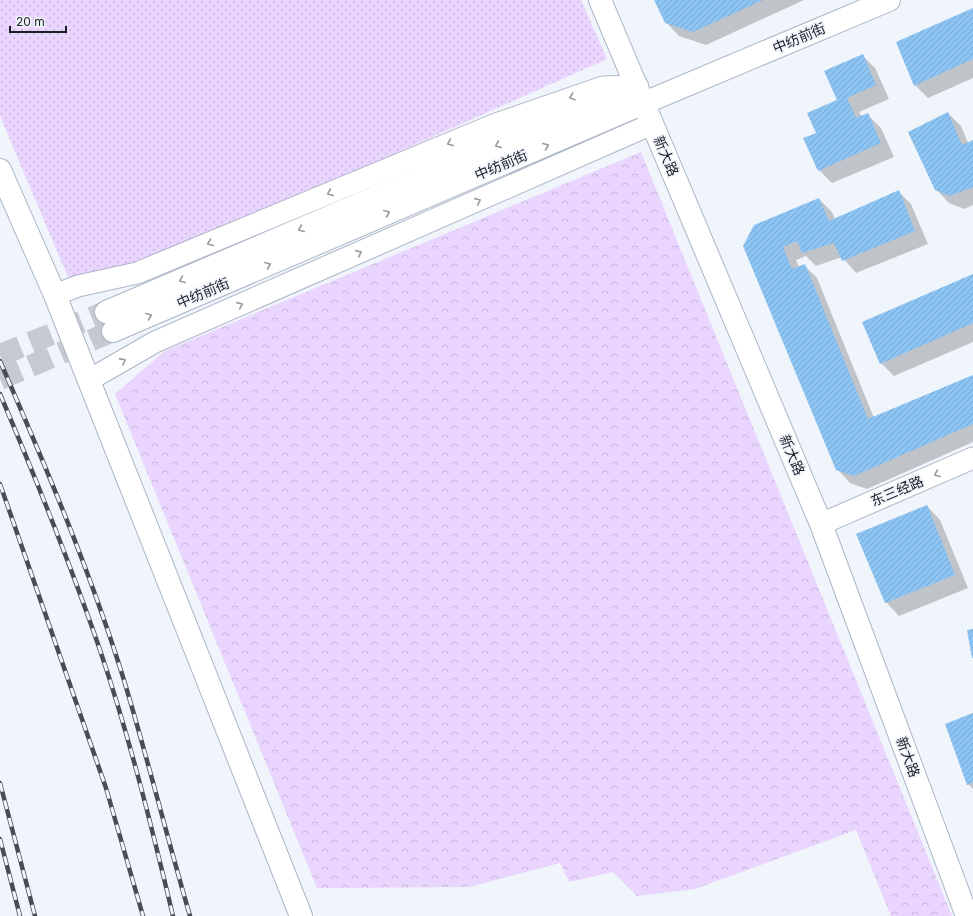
<svg xmlns="http://www.w3.org/2000/svg" width="973" height="916" font-family="Inter,'Noto Sans SC',sans-serif">
	<style>
		.forest { fill: url(#forest-crowns) }
		.garden { fill: url(#garden-dots) }
		.shadow { fill: #0003 }
		.building { fill: url(#building-hatch) }
		.lines { fill: none; stroke-linecap: round; stroke-linejoin: round }
		.tertiary-tunnel { stroke: #c6c9d0; stroke-width: 22; stroke-dasharray: 22 11; stroke-linecap: butt }
		.minor-casing { stroke: #acb5c7; stroke-width: 23 }
		.tertiary-casing { stroke: #acb5c7; stroke-width: 24 }
		.minor { stroke: #fff; stroke-width: 21 }
		.tertiary { stroke: #fff; stroke-width: 22 }
		.rail-casing { stroke: #494c53; stroke-width: 4.5 }
		.rail { stroke: #f0f4fb; stroke-width: 3; stroke-dasharray: 9; stroke-linecap: butt }
		.oneway { stroke: #999a9d }
		.labels { text-anchor: middle; stroke-width: 3.5; stroke-linejoin: round; paint-order: stroke }
		.street-label { font-size: 14px; fill: #1c1f26; stroke: #f0f4fb }
	</style>
	<defs>
		<pattern id="forest-crowns" width="20" height="18" patternUnits="userSpaceOnUse"><rect width="20" height="18" fill="#e9d5fe"/><path d="M2 6a3 3 0 1 1 6 0M12 15a3 3 0 1 1 6 0" fill="none" stroke="#c7b6da"/></pattern>
		<pattern id="garden-dots" width="8" height="8" patternUnits="userSpaceOnUse"><rect width="8" height="8" fill="#e9d5fe"/><path d="M2 2h.1M6 6h.1" fill="none" stroke="#c7b6da" stroke-width="1.8" stroke-linecap="round"/></pattern>
		<pattern id="building-hatch" width="6" height="6" patternUnits="userSpaceOnUse"><rect width="6" height="6" fill="#8cc4f4"/><path d="M-1 1l2-2M0 6l6-6M5 7l2-2" fill="none" stroke="#78a8d1"/></pattern>
	</defs>
	<rect width="100%" height="100%" fill="#f0f4fb"/>
	<polygon class="forest" points="641,152 952,916 891,916 856,830 695,889 637,896 613,872 569,882 560,863 469,887 317,888 115,394 165,351"/>
	<polygon class="garden" points="0,0 581,0 607,59 76,296 0,116"/>
	<g class="shadow">
		<polygon points="655,0 804,0 706,45 679,36 666,22"/>
		<polygon points="973,9 973,78 928,98 915,85"/>
		<polygon points="862,55 875,68 889,99 859,112 862,117 868,115 881,128 894,157 832,183 819,170 817,133 838,101"/>
		<polygon points="948,113 961,126 968,143 973,141 973,205 964,209 949,203 936,189"/>
		<polygon points="898,191 911,204 928,244 856,273 842,257 816,266 806,256 796,260 799,267 804,265 817,278 874,418 973,377 973,442 867,489 850,483 837,469 744,246 819,199 832,212 835,219"/>
		<polygon points="973,275 973,342 894,376 881,363"/>
		<polygon points="927,506 940,520 968,588 899,616 886,602"/>
		<polygon points="973,714 973,789 968,784"/>
	</g>
	<g class="building">
		<polygon points="654,0 763,0 693,32 665,23"/>
		<polygon points="973,8 973,59 914,86 896,42"/>
		<polygon points="863,54 876,85 847,98 856,118 868,113 881,143 818,171 803,138 816,133 807,113 837,100 824,71"/>
		<polygon points="948,112 962,145 973,140 973,187 950,196 935,190 908,132"/>
		<polygon points="899,190 915,231 842,261 834,243 802,253 797,241 783,247 792,269 805,264 868,419 973,375 973,424 854,476 836,470 743,246 754,225 819,198 829,221"/>
		<polygon points="973,274 973,323 880,364 862,322"/>
		<polygon points="927,505 955,575 885,603 856,534"/>
		<polygon points="973,629 973,658 972,658 967,630"/>
		<polygon points="973,713 973,782 967,785 945,724"/>
	</g>
	<g class="lines">
		<g class="tertiary-tunnel">
			<polyline points="0,355 106,312"/>
			<polyline points="0,379 113,331"/>
		</g>
		<defs>
			<g id="minor">
				<polyline points="55,295 78,286 137,273 496,124 603,87 637,86"/>
				<polyline points="89,380 155,342 652,124"/>
				<polyline points="821,524 973,458"/>
			</g>
			<g id="tertiary">
				<polyline points="600,0 821,524 967,916"/>
				<polyline points="0,170 55,295 301,916"/>
				<polyline points="106,312 637,86"/>
				<polyline points="113,331 644,103 889,0"/>
			</g>
		</defs>
		<use href="#minor" class="minor-casing"/>
		<use href="#tertiary" class="tertiary-casing"/>
		<use href="#minor" class="minor"/>
		<use href="#tertiary" class="tertiary"/>
		<defs>
			<g id="rail">
				<path d="M0,361C45,465 89,568 123,677C147,756 167,837 190,916"/>
				<path d="M0,394C36,479 71,565 101,653C130,739 152,828 173,916"/>
				<polyline points="0,484 106,788 143,916"/>
				<polyline points="0,783 35,916"/>
				<polyline points="0,839 20,916"/>
			</g>
		</defs>
		<use href="#rail" class="rail-casing"/>
		<use href="#rail" class="rail"/>
	</g>
	<defs><path id="oneway-chevron" d="M-2-3.5L2.5 0L-2 3.5" fill="none" stroke-width="1.6" stroke-linecap="round" stroke-linejoin="round"/></defs>
	<g class="oneway">
		<use href="#oneway-chevron" transform="translate(572 97) rotate(161)"/>
		<use href="#oneway-chevron" transform="translate(450 143) rotate(157)"/>
		<use href="#oneway-chevron" transform="translate(498 145) rotate(157)"/>
		<use href="#oneway-chevron" transform="translate(546 146) rotate(-23)"/>
		<use href="#oneway-chevron" transform="translate(330 193) rotate(157)"/>
		<use href="#oneway-chevron" transform="translate(478 201) rotate(-24)"/>
		<use href="#oneway-chevron" transform="translate(387 213) rotate(-23)"/>
		<use href="#oneway-chevron" transform="translate(301 229) rotate(157)"/>
		<use href="#oneway-chevron" transform="translate(210 243) rotate(157)"/>
		<use href="#oneway-chevron" transform="translate(359 253) rotate(-24)"/>
		<use href="#oneway-chevron" transform="translate(268 265) rotate(-23)"/>
		<use href="#oneway-chevron" transform="translate(182 280) rotate(157)"/>
		<use href="#oneway-chevron" transform="translate(240 305) rotate(-24)"/>
		<use href="#oneway-chevron" transform="translate(149 316) rotate(-23)"/>
		<use href="#oneway-chevron" transform="translate(123 361) rotate(-29)"/>
		<use href="#oneway-chevron" transform="translate(937 474) rotate(157)"/>
	</g>
	<g class="labels">
		<g class="street-label">
			<text transform="translate(799 38) rotate(-23)" y="5">中纺前街</text>
			<text transform="translate(666 156) rotate(67)" y="5">新大路</text>
			<text transform="translate(501 165) rotate(-23)" y="5">中纺前街</text>
			<text transform="translate(203 293) rotate(-23)" y="5">中纺前街</text>
			<text transform="translate(792 455) rotate(67)" y="5">新大路</text>
			<text transform="translate(897 491) rotate(-23)" y="5">东三经路</text>
			<text transform="translate(908 757) rotate(70)" y="5">新大路</text>
		</g>
	</g>
	<path d="M10 26v6h56v-6" fill="none" stroke="#1c1f26" stroke-width="2"/>
	<text x="16" y="26" font-size="12" fill="#1c1f26" stroke="#f0f4fb" stroke-width="3" paint-order="stroke">20 m</text>
</svg>
